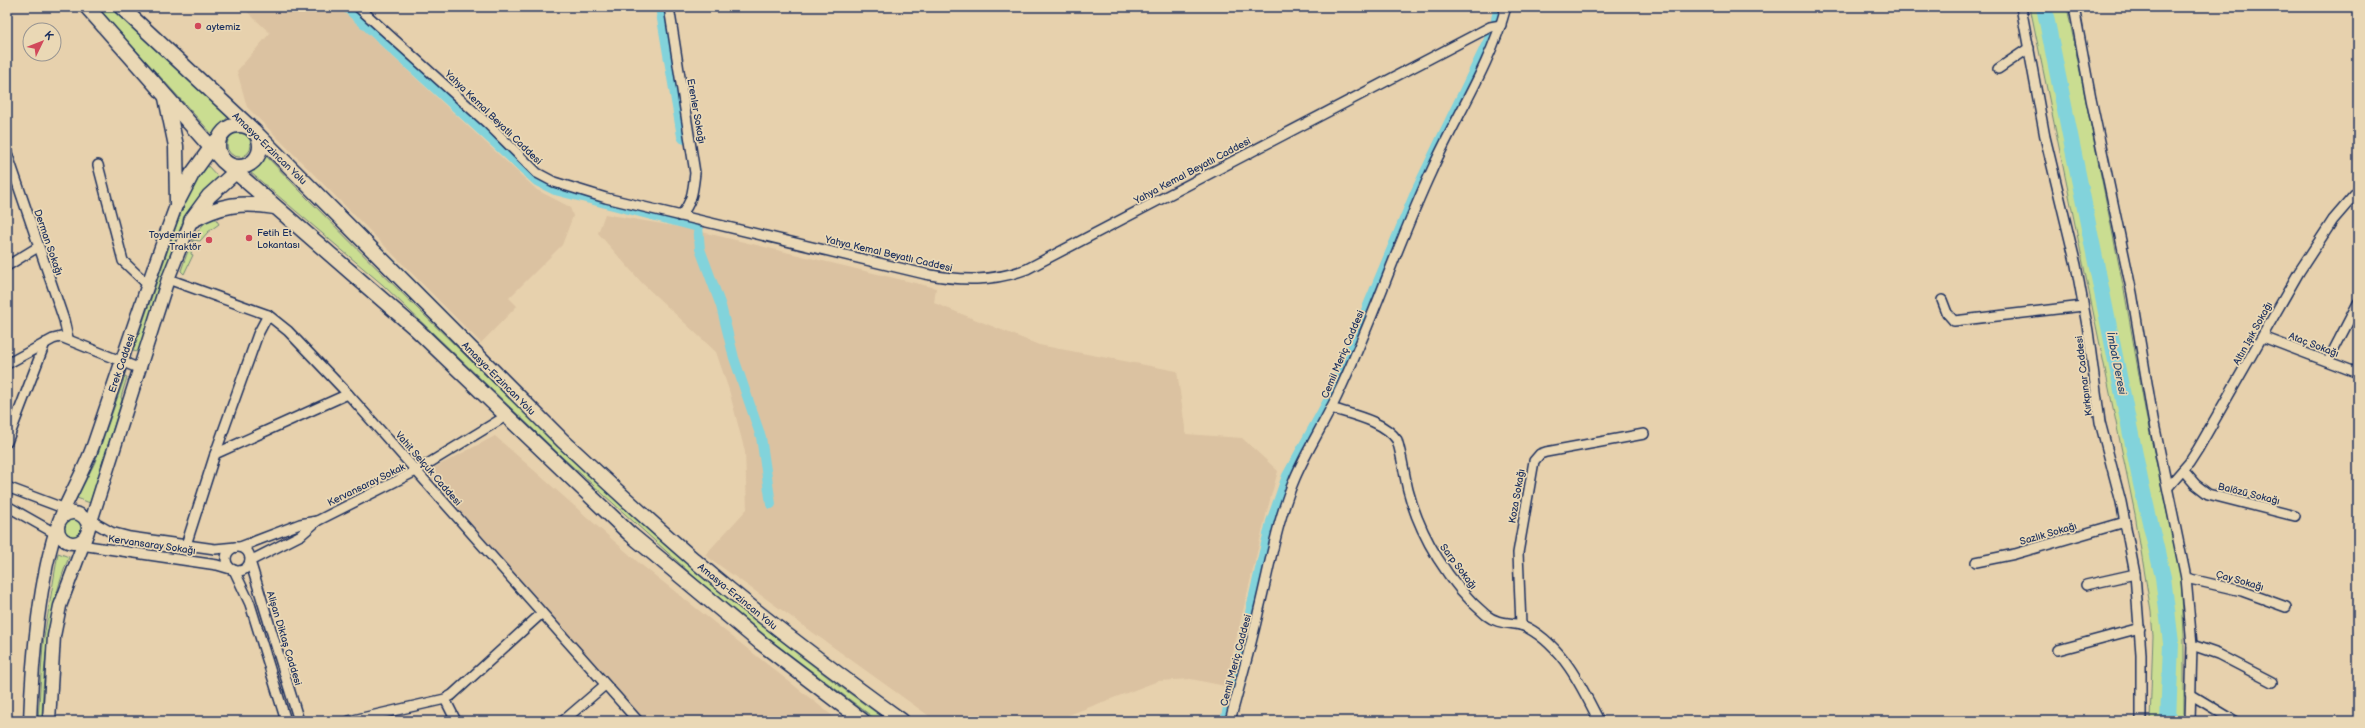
<svg xmlns="http://www.w3.org/2000/svg" width="2365" height="728" font-family="'Balsamiq Sans',sans-serif">
	<style>
		.built { fill: #dbc2a1 }
		.green { fill: #cadd91; stroke: #728678 }
		.lines { fill: none; stroke-linecap: round; stroke-linejoin: round }
		.canal { stroke: #82d3db; stroke-width: 10 }
		.river { stroke: #82d3db; stroke-width: 16 }
		.minor-casing { stroke: #1b2f5e; stroke-width: 12 }
		.major-casing { stroke: #1b2f5e; stroke-width: 15 }
		.highway-casing { stroke: #1b2f5e; stroke-width: 17 }
		.minor { stroke: #ead8b5; stroke-width: 9 }
		.major { stroke: #ead8b5; stroke-width: 12 }
		.highway { stroke: #ead8b5; stroke-width: 14 }
		.poi-dot { fill: #d1495b; stroke: #ead8b5; stroke-width: 1.5 }
		.labels { text-anchor: middle; stroke-width: 3.5; stroke-linejoin: round; paint-order: stroke }
		.poi-label { font-size: 10px; fill: #1b2f5e; stroke: #ead8b5; text-anchor: start }
		.street-label { font-size: 10px; fill: #1b2f5e; stroke: #ead8b5 }
		.water-label { font-size: 11px; font-style: italic; fill: #2a4871; stroke: #ead8b5 }
	</style>
	<rect width="100%" height="100%" fill="#e7d1ad"/>
	<filter id="ink" filterUnits="userSpaceOnUse"><feTurbulence type="fractalNoise" baseFrequency=".025" numOctaves="2"/><feDisplacementMap in="SourceGraphic" scale="8" xChannelSelector="R" yChannelSelector="G"/><feConvolveMatrix kernelMatrix="1 2 1 2 8 2 1 2 1" color-interpolation-filters="sRGB"/></filter>
	<g filter="url(#ink)">
		<g class="built">
			<polygon points="242,7 339,7 537,190 570,207 573,216 562,245 509,298 517,306 481,343 247,107 237,71 270,33"/>
			<polygon points="605,214 685,228 936,288 934,303 1039,345 1177,371 1186,434 1242,438 1278,471 1267,511 1225,686 1191,679 1158,681 1053,721 936,721 705,555 747,509 745,452 729,390 716,352 642,283 598,233"/>
			<polygon points="495,436 639,563 839,721 644,721 426,472"/>
		</g>
		<g class="green">
			<polygon points="97,7 110,7 229,116 212,134"/>
			<polygon points="2030,7 2067,7 2125,295 2146,415 2181,577 2184,635 2184,721 2150,721 2153,636 2151,612 2135,514"/>
			<circle cx="239" cy="145" r="12"/>
			<path d="M265,155C329,221 394,286 460,350C594,483 733,612 888,721H878L777,645L698,580L562,457L383,285L250,172Z"/>
			<polygon points="206,164 219,178 185,221 167,265 138,352 133,351 181,212 197,177"/>
			<path d="M213,215L219,224L208,232L200,241L193,240L191,254L193,255L184,274L181,271C188,250 195,229 213,215Z"/>
			<polygon points="125,376 127,377 121,397 122,400 90,503 77,498 95,462"/>
			<circle cx="73" cy="527" r="10"/>
			<path d="M58,553L69,557C48,607 43,667 42,721H38L43,644Z"/>
		</g>
		<g class="lines">
			<g class="canal">
				<polyline points="346,7 537,181 555,190 698,227 700,249 721,306 734,358 761,437 771,504"/>
				<polyline points="1496,19 1499,7"/>
				<polyline points="1225,721 1271,522 1287,476 1328,401 1416,191 1491,35"/>
			</g>
			<g class="river">
				<polyline points="663,7 685,136"/>
				<polyline points="2044,7 2141,484 2163,577 2171,643 2168,721"/>
			</g>
			<defs>
				<g id="minor">
					<path d="M358,7L488,124L537,173L554,182L606,198L925,274C961,281 992,282 1027,269L1490,27L1501,25"/>
					<path d="M669,7L695,173C693,191 692,203 680,216"/>
					<polyline points="2021,7 2045,137 2076,265 2088,331 2100,422 2121,502 2135,574 2141,654 2141,721"/>
					<polyline points="2074,7 2091,99 2132,293 2153,419 2186,578 2192,645 2190,721"/>
					<polyline points="1998,69 2029,48"/>
					<polyline points="7,153 64,320 68,338"/>
					<polyline points="98,165 123,261 147,284"/>
					<polyline points="7,266 38,247"/>
					<polyline points="168,279 268,315 288,331 348,394 638,721"/>
					<polyline points="1942,300 1947,313 1954,321 2083,306"/>
					<polyline points="2263,337 2358,373"/>
					<polyline points="2328,361 2358,303"/>
					<polyline points="7,364 53,339 61,337 138,368"/>
					<path d="M1331,408C1353,415 1384,421 1397,440C1402,456 1404,474 1408,490C1420,536 1449,584 1486,615C1501,627 1514,620 1528,628C1563,647 1582,687 1599,721"/>
					<polyline points="7,442 45,343"/>
					<polyline points="215,454 348,394"/>
					<polyline points="2183,470 2195,484 2208,494 2295,516"/>
					<polyline points="7,487 79,514 111,532 130,537 215,549 236,547"/>
					<polyline points="2168,487 2189,463 2198,449 2299,272 2333,220 2358,191"/>
					<polyline points="7,506 74,544 217,565 234,570 250,604 286,721"/>
					<polyline points="186,545 215,454 258,334 268,315"/>
					<polyline points="240,547 300,524 317,521 416,471 506,416"/>
					<circle cx="238" cy="559" r="12"/>
					<polyline points="1976,562 2015,554 2125,522"/>
					<polyline points="2186,578 2242,591 2286,607"/>
					<polyline points="2086,585 2135,574"/>
					<polyline points="1521,625 1518,553 1534,461 1540,454 1546,452 1644,434"/>
					<polyline points="2192,645 2218,654 2272,682"/>
					<polyline points="2058,650 2140,628"/>
					<polyline points="2190,694 2235,721"/>
					<polyline points="445,699 456,721"/>
					<polyline points="299,721 250,561 301,535 317,521"/>
					<polyline points="349,721 445,699 452,695 542,613"/>
					<polyline points="563,721 605,685"/>
					<path d="M1230,721C1240,683 1251,646 1259,609C1270,565 1277,520 1295,478C1307,450 1324,424 1337,396C1372,323 1397,245 1431,172C1456,116 1490,66 1506,7"/>
				</g>
				<g id="major">
					<circle cx="73" cy="528" r="15"/>
					<path d="M30,721C32,662 39,576 59,521C70,493 86,468 95,440C122,361 148,281 177,203"/>
					<polyline points="49,721 54,636 60,606 87,534 168,279 191,221"/>
				</g>
				<g id="highway">
					<polyline points="87,7 223,161 416,329 629,533 761,643 863,721"/>
					<path d="M121,7L253,130L563,441C614,488 665,537 719,581C778,630 840,676 902,721"/>
					<polyline points="166,98 176,146 177,203"/>
					<circle cx="239" cy="146" r="21"/>
					<polyline points="179,199 192,174 216,141"/>
					<polyline points="192,219 209,196 241,167"/>
					<path d="M191,221C219,205 243,201 275,207"/>
				</g>
			</defs>
			<use href="#minor" class="minor-casing"/>
			<use href="#major" class="major-casing"/>
			<use href="#highway" class="highway-casing"/>
			<use href="#minor" class="minor"/>
			<use href="#major" class="major"/>
			<use href="#highway" class="highway"/>
		</g>
	</g>
	<g class="poi-dot">
		<circle cx="198" cy="26" r="4"/>
		<circle cx="249" cy="238" r="4"/>
		<circle cx="209" cy="240" r="4"/>
	</g>
	<g class="labels">
		<g class="poi-label">
			<text x="206" y="30">aytemiz</text>
			<text x="257" y="236">Fetih Et<tspan x="257" dy="12">Lokantası</tspan></text>
			<text x="201" y="238" text-anchor="end">Toydemirler<tspan x="201" dy="12">Traktör</tspan></text>
		</g>
		<g class="street-label">
			<text transform="translate(697 111) rotate(80)" y="4">Erenler Sokağı</text>
			<text transform="translate(494 117) rotate(44)" y="4">Yahya Kemal Beyatlı Caddesi</text>
			<text transform="translate(270 148) rotate(44)" y="4">Amasya-Erzincan Yolu</text>
			<text transform="translate(1192 170) rotate(-28)" y="4">Yahya Kemal Beyatlı Caddesi</text>
			<text transform="translate(49 242) rotate(71)" y="4">Derman Sokağı</text>
			<text transform="translate(889 253) rotate(13)" y="4">Yahya Kemal Beyatlı Caddesi</text>
			<text transform="translate(2252 333) rotate(-61)" y="4">Altın Işık Sokağı</text>
			<text transform="translate(2314 344) rotate(21)" y="4">Ataç Sokağı</text>
			<text transform="translate(1342 354) rotate(-67)" y="4">Cemil Meriç Caddesi</text>
			<text transform="translate(121 363) rotate(-71)" y="4">Erek Caddesi</text>
			<text transform="translate(2083 376) rotate(-97)" y="4">Kırkpınar Caddesi</text>
			<text transform="translate(499 378) rotate(45)" y="4">Amasya-Erzincan Yolu</text>
			<text transform="translate(429 468) rotate(49)" y="4">Vahit Selçuk Caddesi</text>
			<text transform="translate(366 484) rotate(-26)" y="4">Kervansaray Sokak</text>
			<text transform="translate(2249 493) rotate(14)" y="4">Balözü Sokağı</text>
			<text transform="translate(1516 496) rotate(-80)" y="4">Koza Sokağı</text>
			<text transform="translate(2048 533) rotate(-16)" y="4">Sazlık Sokağı</text>
			<text transform="translate(152 544) rotate(8)" y="4">Kervansaray Sokağı</text>
			<text transform="translate(1459 566) rotate(53)" y="4">Sarp Sokağı</text>
			<text transform="translate(2240 580) rotate(16)" y="4">Çay Sokağı</text>
			<text transform="translate(738 596) rotate(39)" y="4">Amasya-Erzincan Yolu</text>
			<text transform="translate(285 638) rotate(73)" y="4">Alişan Diktaş Caddesi</text>
			<text transform="translate(1235 660) rotate(-75)" y="4">Cemil Meriç Caddesi</text>
		</g>
		<g class="water-label">
			<text transform="translate(2117 363) rotate(79)" y="4">İmbat Deresi</text>
		</g>
	</g>
	<rect width="2365" height="728" fill="none" stroke="#ead8b5" stroke-width="24"/>
	<rect x="12" y="12" width="2341" height="704" fill="none" stroke="#1b2f5e" stroke-width="1.5" filter="url(#ink)"/>
	<g transform="translate(42 42) rotate(47)"><circle r="19" fill="#ead8b5" stroke="#979492"/>
	<path d="M0-3L7 15L0 10L-7 15Z" fill="#d1495b"/>
	<text y="-6" font-size="11" font-weight="bold" text-anchor="middle" fill="#1b2f5e">K</text>
	</g>
</svg>
